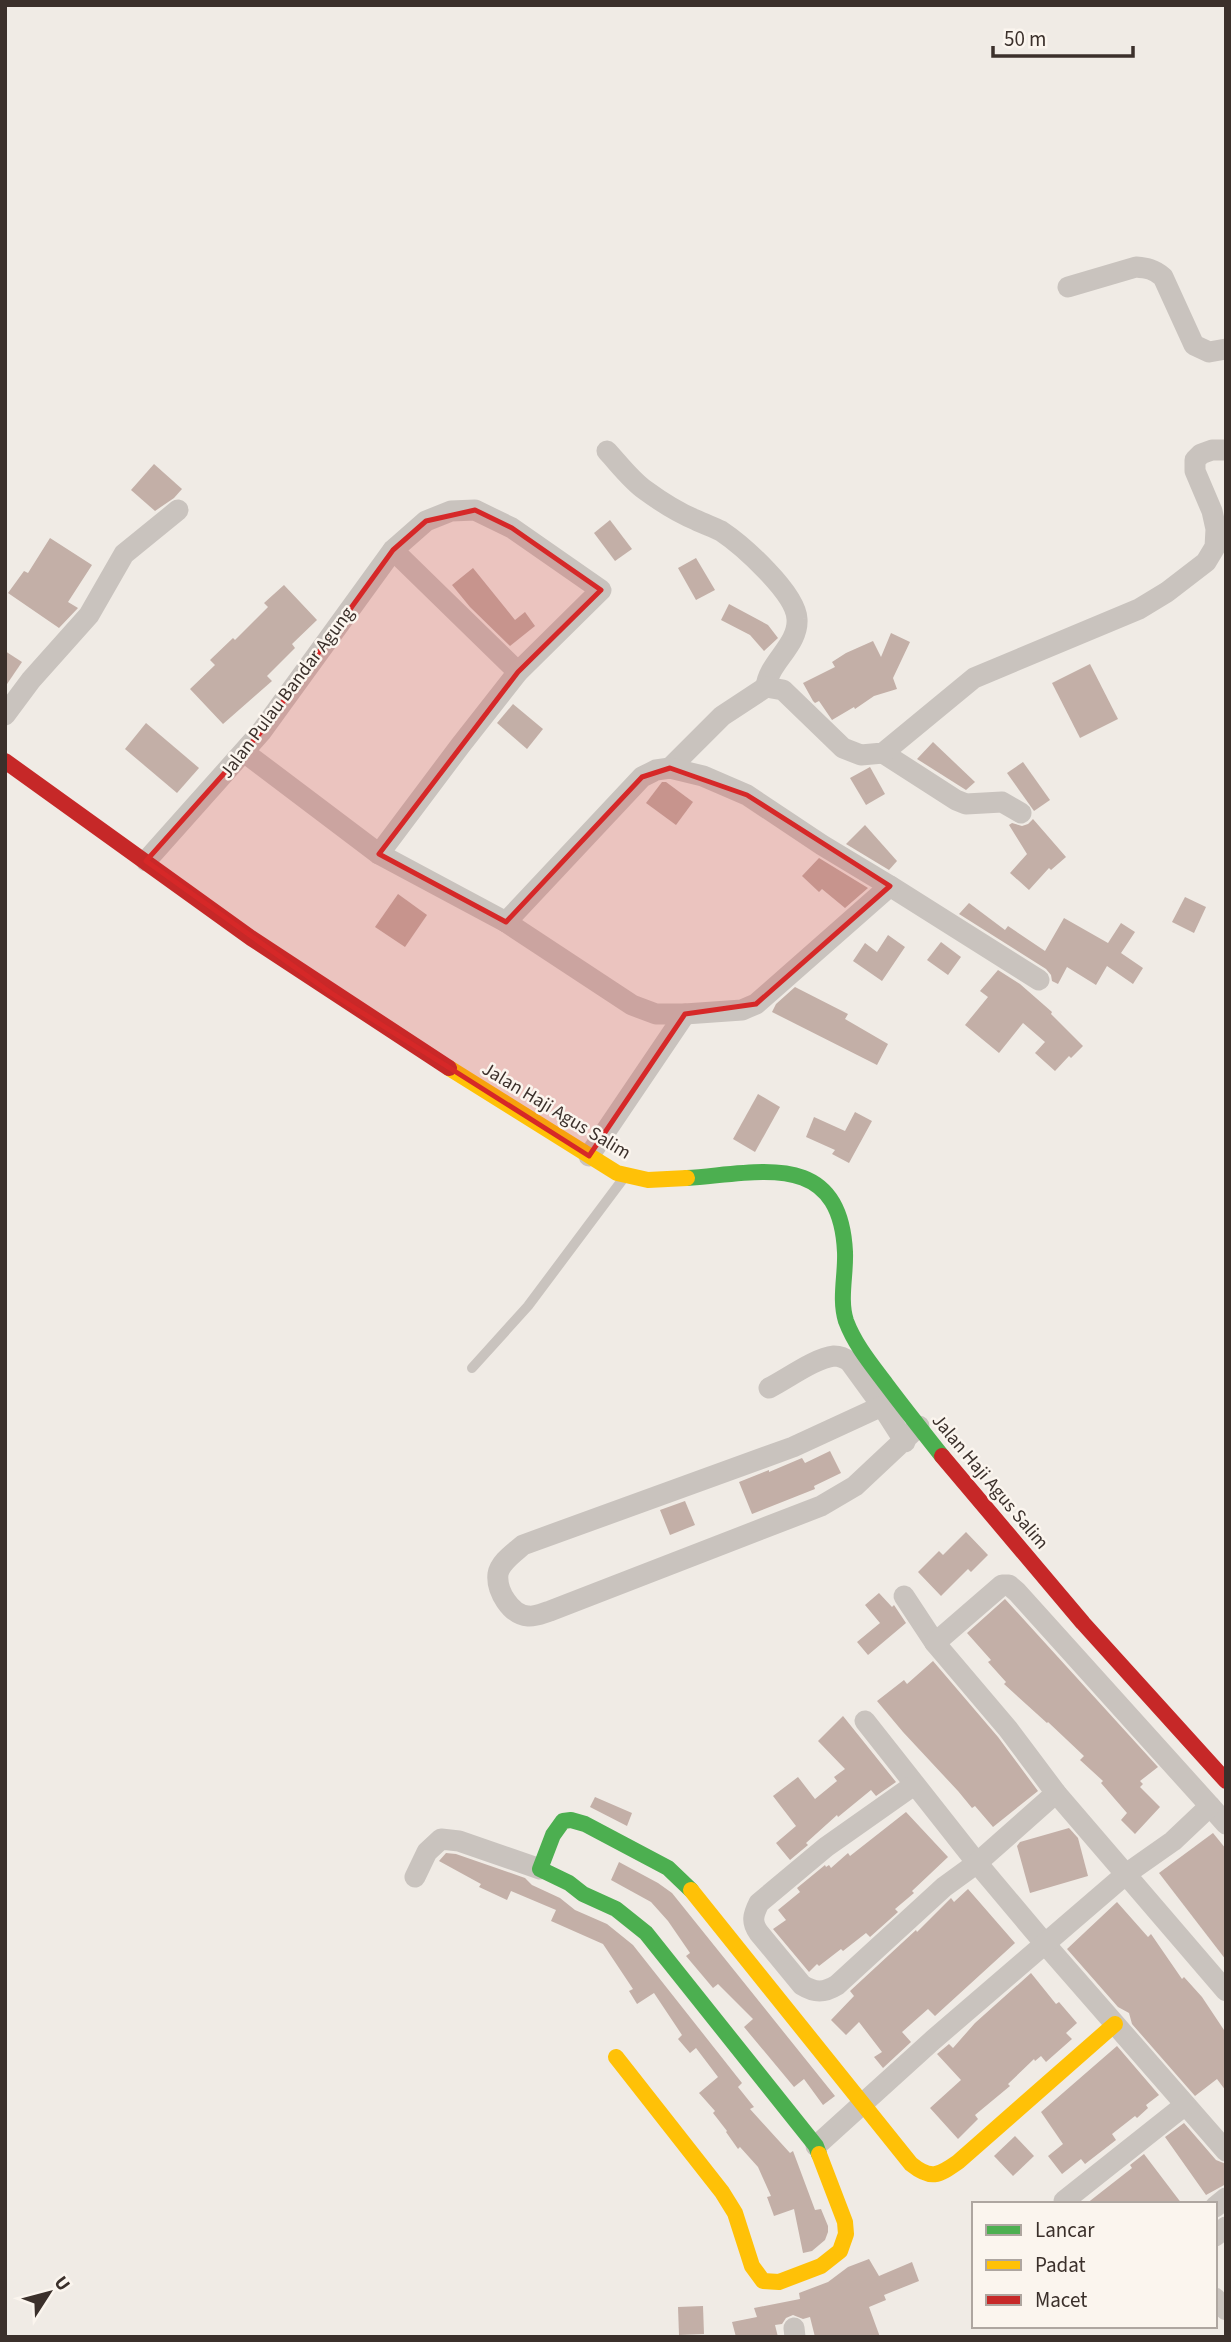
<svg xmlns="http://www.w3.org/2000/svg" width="1231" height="2342" font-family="'Source Sans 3',sans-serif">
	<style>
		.building { fill: #c3afa7 }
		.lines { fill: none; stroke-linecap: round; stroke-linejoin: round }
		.lane { stroke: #c9c3be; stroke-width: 10 }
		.street { stroke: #c9c3be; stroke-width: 21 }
		.fast { stroke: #4caf50; stroke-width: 16 }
		.slow { stroke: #ffc107; stroke-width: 16 }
		.jam { stroke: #c62828; stroke-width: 16 }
		.marked { fill: #d62828; fill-opacity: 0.2; stroke: #d62828; stroke-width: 5; stroke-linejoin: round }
		.labels { text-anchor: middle; stroke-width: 5; stroke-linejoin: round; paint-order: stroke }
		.street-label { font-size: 19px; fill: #3b302b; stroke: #fbf5ee }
	</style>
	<rect width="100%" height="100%" fill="#f0ebe5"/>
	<g class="building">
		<polygon points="154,464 182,489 174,498 155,511 131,490"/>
		<polygon points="610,520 632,549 615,561 594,533"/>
		<polygon points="50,538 92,565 68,602 78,608 59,628 8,593 24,571 28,573"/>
		<polygon points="696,558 715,590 696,600 678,568"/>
		<polygon points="473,568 515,620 525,612 535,626 510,646 470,607 452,585"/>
		<polygon points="284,585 317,620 292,644 295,648 267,676 272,681 223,724 190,689 215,665 210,660 233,638 235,640 268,607 264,603"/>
		<polygon points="729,604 768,625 778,638 764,651 750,635 721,620"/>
		<polygon points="891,633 910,642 893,678 897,689 874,696 855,709 854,707 832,720 819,701 815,703 813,701 803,683 835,667 832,662 846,653 873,641 881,657"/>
		<polygon points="5,651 22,662 5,687"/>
		<polygon points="1090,664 1118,719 1080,738 1052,683"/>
		<polygon points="513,704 543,729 527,749 497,723"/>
		<polygon points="146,723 199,768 177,793 125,749"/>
		<polygon points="933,742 975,782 966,790 917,759"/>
		<polygon points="1023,762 1050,800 1034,811 1007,773"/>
		<polygon points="870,767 885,794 866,805 850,778"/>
		<polygon points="662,782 666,782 693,802 676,825 646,803"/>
		<polygon points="1033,819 1066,857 1051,870 1049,868 1029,890 1010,873 1027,854 1009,825 1012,823 1022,826 1028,824"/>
		<polygon points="865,825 897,861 889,870 846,844"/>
		<polygon points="819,858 868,888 845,908 822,889 819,892 802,876"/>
		<polygon points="398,894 427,915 405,947 375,927"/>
		<polygon points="1185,897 1206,907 1194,933 1172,922"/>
		<polygon points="969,903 1005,930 1008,926 1045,951 1064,918 1108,943 1121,923 1135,932 1121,953 1143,968 1133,984 1107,966 1096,985 1067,967 1058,984 1052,981 1051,975 1046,969 959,914"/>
		<polygon points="888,935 905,947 882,981 853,961 865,943 877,952"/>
		<polygon points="941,942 961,957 948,975 927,960"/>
		<polygon points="998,970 1020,984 1052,1012 1051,1014 1083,1046 1071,1058 1069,1056 1055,1071 1035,1053 1045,1042 1023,1023 999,1053 965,1025 988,997 980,991"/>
		<polygon points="795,987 848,1014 845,1019 888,1044 877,1065 772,1012 776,1004"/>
		<polygon points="758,1094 780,1107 755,1152 733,1139"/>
		<polygon points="855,1112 872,1121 849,1163 832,1154 835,1150 806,1137 814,1117 845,1131"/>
		<polygon points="830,1451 841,1473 814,1486 815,1489 752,1514 739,1482 769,1470 769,1472 802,1458 805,1463"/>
		<polygon points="685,1501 695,1525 670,1535 660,1510"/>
		<polygon points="966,1532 988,1555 971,1572 968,1569 941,1596 918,1572 939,1551 943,1555"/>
		<polygon points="879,1593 892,1607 894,1605 906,1623 868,1655 857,1642 880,1623 865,1605"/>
		<polygon points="1005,1599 1158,1767 1140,1781 1143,1784 1140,1787 1160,1807 1135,1834 1121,1820 1127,1813 1101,1783 1103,1781 1080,1760 1084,1756 1048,1722 1047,1723 1004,1684 1006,1682 988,1662 991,1660 967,1633"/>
		<polygon points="933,1661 998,1737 1038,1791 993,1827 975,1806 972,1808 958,1791 903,1732 877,1701 904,1680 907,1684"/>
		<polygon points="843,1716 896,1782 876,1796 871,1790 838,1817 837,1815 806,1843 808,1845 790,1860 776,1843 796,1826 773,1796 798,1777 815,1799 837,1781 834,1777 845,1769 818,1741"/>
		<polygon points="595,1797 632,1813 627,1826 590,1807"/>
		<polygon points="906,1812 948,1857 912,1891 914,1893 895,1909 898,1912 870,1937 866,1933 843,1951 841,1949 819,1966 817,1964 809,1972 773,1929 786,1920 778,1910 800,1892 797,1888 825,1865 826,1867 829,1865 831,1868 848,1853 850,1856"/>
		<polygon points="1069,1828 1078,1838 1088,1876 1030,1893 1017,1846 1020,1842"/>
		<polygon points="1213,1833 1226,1849 1226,1960 1159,1873"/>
		<polygon points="446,1853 456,1854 525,1878 532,1885 560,1898 575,1910 607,1924 633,1945 742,2083 738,2087 754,2107 750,2109 790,2153 793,2151 815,2210 821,2209 828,2226 828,2232 825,2240 812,2251 803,2253 794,2209 774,2216 767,2197 771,2196 758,2167 740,2147 738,2149 726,2132 727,2131 713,2113 715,2111 699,2093 718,2077 696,2048 690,2053 678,2039 682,2035 654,1993 637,2004 629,1991 633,1989 603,1944 551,1921 556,1910 511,1891 507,1900 479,1887 481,1884 439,1861"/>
		<polygon points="619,1862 658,1883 672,1893 835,2096 823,2105 804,2079 794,2087 744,2027 753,2019 718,1984 713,1988 686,1956 690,1953 668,1921 651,1902 611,1880"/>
		<polygon points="968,1889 1015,1943 935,2016 928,2009 902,2032 911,2042 883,2068 874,2057 882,2052 859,2022 846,2035 831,2020 854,1996 850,1991 916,1930 917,1932 951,1898 954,1902"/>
		<polygon points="1117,1902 1148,1937 1151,1934 1182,1979 1184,1977 1202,1997 1226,2033 1226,2091 1217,2079 1195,2096 1132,2024 1129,2013 1118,2007 1067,1949"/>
		<polygon points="1031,1973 1056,2004 1059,2002 1077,2023 1066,2033 1072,2039 1046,2062 1041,2056 1035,2061 1034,2059 1008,2084 1010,2086 975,2115 978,2119 958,2139 930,2108 961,2080 937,2054 949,2044 953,2048 975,2023"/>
		<polygon points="1117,2046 1159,2095 1146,2105 1148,2108 1137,2118 1135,2116 1112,2134 1116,2140 1085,2164 1081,2159 1062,2174 1048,2156 1063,2144 1041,2112"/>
		<polygon points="1184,2123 1216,2160 1226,2164 1226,2184 1206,2195 1165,2137"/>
		<polygon points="1015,2136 1034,2156 1013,2176 994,2156"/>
		<polygon points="1144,2154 1182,2204 1086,2204 1132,2168 1130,2165"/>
		<polygon points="869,2259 879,2276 912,2262 919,2281 884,2295 886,2300 869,2307 880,2337 815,2337 810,2317 803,2319 793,2315 786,2318 782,2324 775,2325 778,2337 736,2337 732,2322 757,2317 754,2308 800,2299 799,2293 828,2282 848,2267"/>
		<polygon points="703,2306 704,2334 679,2335 678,2307"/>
	</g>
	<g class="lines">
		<polyline class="lane" points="472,1368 528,1306 623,1179"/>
		<g class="street">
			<path d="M1068,287L1136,267C1147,268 1154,269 1163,277L1194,345L1209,352L1226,349"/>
			<path d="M607,451C619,464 631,480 645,490C660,501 679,513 696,520C704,524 713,527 721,531C742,545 796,593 797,619C799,645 768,663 766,687"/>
			<polyline points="393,550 518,672"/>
			<polyline points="5,715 31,680 89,615 124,554 178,510"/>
			<polyline points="244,752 379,854 506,922 632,1005 656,1014 685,1014 742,1010 756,1004 890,886 1039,980"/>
			<polyline points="883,753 956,800 966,804 1002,802 1021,813"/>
			<polyline points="670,768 722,716 766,687 783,690 843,748 861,755 883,753 974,678 1139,609 1167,592 1206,562 1215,547 1216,529 1212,511 1195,471 1195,460 1201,454 1212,450 1226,450"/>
			<polyline points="146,861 261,732 393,550 426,521 451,511 475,510 512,528 601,590 518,672 460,746 379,854"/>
			<polyline points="506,922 642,777 656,770 670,768 703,776 747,795 822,845 890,886"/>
			<polyline points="589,1156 685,1014"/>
			<path d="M769,1388C787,1379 815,1358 834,1356C841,1356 845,1358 850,1362L882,1406"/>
			<path d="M905,1442L882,1406L793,1447L523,1545C514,1553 500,1562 498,1574C496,1591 511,1615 528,1616C535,1617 543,1613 550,1611L821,1506L855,1486L919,1426"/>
			<polyline points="904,1596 935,1643"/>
			<polyline points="865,1721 977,1863 1046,1945 1226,2151"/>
			<path d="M914,1785L826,1847L759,1903C753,1915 751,1922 759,1933L802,1985C815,1993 824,1993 837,1985L944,1887L977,1863L1056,1793"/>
			<polyline points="1210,1806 1226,1824"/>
			<polyline points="415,1877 427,1852 441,1839 459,1841 540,1869"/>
			<polyline points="816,2146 933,2040 1126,1874 1173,1841 1210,1806 1017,1592 1009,1585 1002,1585 935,1643 1008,1729 1056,1793 1226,1991"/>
			<polyline points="1064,2201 1185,2105"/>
			<polyline points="1215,2207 1226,2198"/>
			<polyline points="1215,2236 1226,2227"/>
			<polyline points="1215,2298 1226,2310"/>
			<polyline points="794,2328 795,2337"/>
		</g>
		<g class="fast">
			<path d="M687,1178C760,1173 840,1149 845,1252C846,1275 839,1299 846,1321C855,1345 871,1364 886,1384C904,1408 923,1432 942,1456"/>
			<polyline points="691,1890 668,1868 585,1824 571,1820 563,1821 553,1835 540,1869 569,1883 583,1894 616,1909 646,1933 816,2146 819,2154"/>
		</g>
		<g class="slow">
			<polyline points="449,1068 617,1173 648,1180 687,1178"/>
			<path d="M691,1890L911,2164C931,2180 938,2176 958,2162L1115,2024"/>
			<polyline points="616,2057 722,2192 735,2213 752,2266 763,2281 779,2282 821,2266 840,2251 846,2234 845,2222 819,2154"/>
		</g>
		<g class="jam">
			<polyline points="5,761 251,938 449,1068"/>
			<polyline points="942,1456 1083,1623 1226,1781"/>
		</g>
	</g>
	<path class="marked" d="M475,510L512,528L601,590L518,672L379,854L506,922L642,777L670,768L747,795L890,886L756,1004L685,1014L589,1156L331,993L146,861L261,732L393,550L426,521Z"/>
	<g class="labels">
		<g class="street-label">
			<text transform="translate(286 692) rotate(-53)" y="7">Jalan Pulau Bandar Agung</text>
			<text transform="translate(557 1110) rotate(31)" y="7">Jalan Haji Agus Salim</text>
			<text transform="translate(991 1481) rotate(50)" y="7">Jalan Haji Agus Salim</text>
		</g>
	</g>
	<rect width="1231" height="2342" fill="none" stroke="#3b302b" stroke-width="14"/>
	<rect x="972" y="2202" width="245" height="126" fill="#fbf5ee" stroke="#aea6a0" stroke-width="2"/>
	<rect x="986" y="2225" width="35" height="10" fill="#4caf50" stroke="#aea6a0" stroke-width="2"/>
	<text x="1035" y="2237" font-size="21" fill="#3b302b">Lancar</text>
	<rect x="986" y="2260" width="35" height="10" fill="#ffc107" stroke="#aea6a0" stroke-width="2"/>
	<text x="1035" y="2272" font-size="21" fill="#3b302b">Padat</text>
	<rect x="986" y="2295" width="35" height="10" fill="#c62828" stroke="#aea6a0" stroke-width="2"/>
	<text x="1035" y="2307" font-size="21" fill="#3b302b">Macet</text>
	<g transform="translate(49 2293) rotate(54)" stroke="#fbf5ee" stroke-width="5" paint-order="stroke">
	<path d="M0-5L12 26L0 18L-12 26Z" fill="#3b302b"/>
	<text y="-10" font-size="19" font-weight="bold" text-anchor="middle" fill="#3b302b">U</text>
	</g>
	<path d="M993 46v10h140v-10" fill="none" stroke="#3b302b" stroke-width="3.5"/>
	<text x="1004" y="46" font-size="21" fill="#3b302b" stroke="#fbf5ee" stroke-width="5" paint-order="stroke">50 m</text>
</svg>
